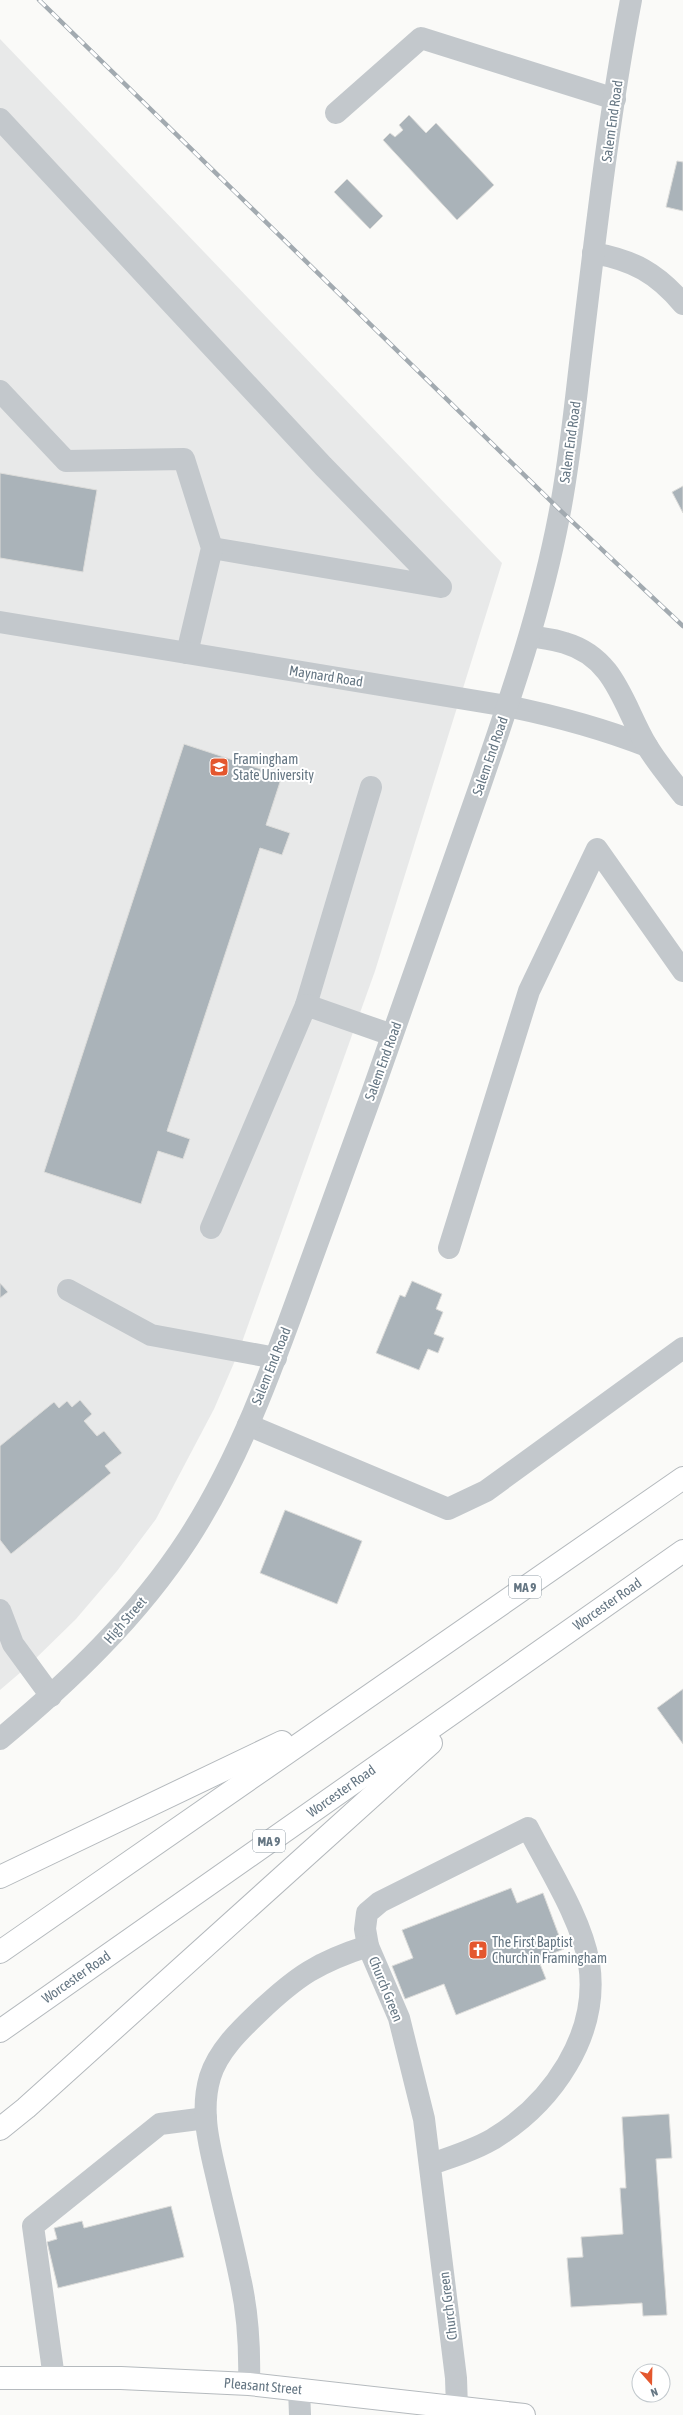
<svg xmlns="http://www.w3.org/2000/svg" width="683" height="2415" font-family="'Asap Condensed',sans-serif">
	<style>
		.built { fill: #e8e9e9 }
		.building { fill: #aab3b9; stroke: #dcdcda }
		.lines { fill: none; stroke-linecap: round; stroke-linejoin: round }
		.major-casing { stroke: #b5babe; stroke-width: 24 }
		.highway-casing { stroke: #b4b9bd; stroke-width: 24 }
		.minor { stroke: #c3c8cc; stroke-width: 22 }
		.major { stroke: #fff; stroke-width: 22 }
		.highway { stroke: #fff; stroke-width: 22 }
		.rail-casing { stroke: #a2aab0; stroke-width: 4.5 }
		.rail { stroke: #fff; stroke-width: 3; stroke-dasharray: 9; stroke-linecap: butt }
		.labels { text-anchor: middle; stroke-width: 4; stroke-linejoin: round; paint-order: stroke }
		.shield { fill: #fff; stroke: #939fa8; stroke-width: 1 }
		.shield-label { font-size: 13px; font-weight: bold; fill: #657683 }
		.street-label { font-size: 14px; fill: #657683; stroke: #fff }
		.poi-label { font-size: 14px; fill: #657683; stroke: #fff; text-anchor: start }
	</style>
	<rect width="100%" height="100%" fill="#fafaf8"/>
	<polygon class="built" points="0,39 502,563 375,971 237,1356 214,1409 156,1519 117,1571 76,1619 28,1666 0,1690"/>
	<g class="building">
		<polygon points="409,115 426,133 436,123 494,185 457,220 383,140 390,133 395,137 403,130 399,125"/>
		<polygon points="677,161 683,162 683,211 666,207"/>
		<polygon points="347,179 383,216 370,229 334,192"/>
		<polygon points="0,473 97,490 83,572 0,558"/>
		<polygon points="683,486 683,513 672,492"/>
		<polygon points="184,744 282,776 266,825 290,833 282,855 260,848 167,1131 190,1139 183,1159 158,1151 141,1204 44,1172"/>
		<polygon points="412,1281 442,1294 436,1309 443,1312 434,1334 444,1338 438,1353 428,1349 419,1370 376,1353 400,1295 405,1297"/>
		<polygon points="0,1283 8,1292 0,1298"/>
		<polygon points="80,1400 92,1414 84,1421 97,1436 104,1431 122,1453 105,1466 111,1473 11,1554 0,1540 0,1446 54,1402 59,1408 67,1401 72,1407"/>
		<polygon points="285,1510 362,1541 337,1604 260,1573"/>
		<polygon points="683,1689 683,1744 657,1708"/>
		<polygon points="511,1888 517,1903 543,1893 564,1949 538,1959 546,1979 456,2015 444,1984 405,1999 392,1966 413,1958 402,1930"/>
		<polygon points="669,2114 672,2158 656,2159 667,2315 643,2316 642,2303 571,2307 567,2258 583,2257 581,2237 623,2234 620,2188 626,2188 622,2117"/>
		<polygon points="171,2206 184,2257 58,2288 47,2242 57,2239 54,2228 82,2221 84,2228"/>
	</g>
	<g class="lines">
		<defs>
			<polyline id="major" points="0,2378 121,2378 249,2384 524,2415"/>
			<g id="highway">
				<polyline points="0,1877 282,1742"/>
				<polyline points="0,1952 683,1478"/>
				<polyline points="0,2031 683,1551"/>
				<polyline points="0,2129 26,2108 431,1743"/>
			</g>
		</defs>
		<use href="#major" class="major-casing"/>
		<use href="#highway" class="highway-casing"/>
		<g class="minor">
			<polyline points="336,113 421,38 615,99"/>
			<polyline points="0,119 323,466 441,587 212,548"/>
			<path d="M593,253C633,260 657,273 683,304"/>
			<polyline points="0,391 66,461 184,459 212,548 187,653"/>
			<path d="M0,622L507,706C556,716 601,728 647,746"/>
			<path d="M530,636C541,638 554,639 565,643C616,658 623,706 647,746C657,763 671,779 683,795"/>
			<polyline points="306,1005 371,787"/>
			<polyline points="211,1228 306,1005 392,1035"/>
			<polyline points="449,1248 529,991 597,849 683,971"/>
			<polyline points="68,1290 151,1335 276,1358"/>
			<polyline points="248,1425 448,1509 486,1491 683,1348"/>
			<polyline points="0,1610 13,1644 51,1696"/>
			<path d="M0,1739C70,1681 138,1616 188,1539C239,1460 272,1369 304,1280C327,1218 349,1155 372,1093C408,992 444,891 479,789C510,699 541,610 559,516C570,461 575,404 582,347C596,231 609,115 631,0"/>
			<path d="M431,2164C452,2157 474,2150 493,2139C552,2103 600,2035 589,1963C581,1918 549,1869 528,1828L380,1902L367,1913L365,1929L368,1946L399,2018L424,2119L456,2378L457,2408"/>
			<polyline points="54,2378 33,2226 160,2124 206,2118"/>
			<path d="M249,2384C250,2348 248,2313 240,2278C234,2248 226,2217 219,2187C211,2151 199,2114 210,2077C218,2051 240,2030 259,2012C297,1976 318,1962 368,1946"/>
			<polyline points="299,2389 300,2415"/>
		</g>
		<use href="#major" class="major"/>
		<use href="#highway" class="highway"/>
		<defs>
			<polyline id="rail" points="39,0 560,510 683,626"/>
		</defs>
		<use href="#rail" class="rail-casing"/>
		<use href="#rail" class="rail"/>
	</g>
	<defs>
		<symbol id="university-square" viewBox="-11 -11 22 22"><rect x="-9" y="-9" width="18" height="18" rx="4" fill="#e4572e" stroke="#fff"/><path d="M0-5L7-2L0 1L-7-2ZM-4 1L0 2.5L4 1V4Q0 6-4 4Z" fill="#fff"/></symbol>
		<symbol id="church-square" viewBox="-11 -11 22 22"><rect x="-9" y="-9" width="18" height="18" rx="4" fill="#e4572e" stroke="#fff"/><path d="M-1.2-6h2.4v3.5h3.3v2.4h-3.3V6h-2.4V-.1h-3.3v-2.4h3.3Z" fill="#fff"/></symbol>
	</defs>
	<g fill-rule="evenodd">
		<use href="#university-square" x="208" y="756" width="22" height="22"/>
		<use href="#church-square" x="467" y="1939" width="22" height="22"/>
	</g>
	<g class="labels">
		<g class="shield">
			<rect x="509" y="1576" width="32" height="22" rx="3"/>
			<rect x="253" y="1830" width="32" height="22" rx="3"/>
		</g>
		<g class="shield-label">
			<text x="525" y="1592">MA 9</text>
			<text x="269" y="1846">MA 9</text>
		</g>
		<g class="street-label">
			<text transform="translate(612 121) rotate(-82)" y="5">Salem End Road</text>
			<text transform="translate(570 442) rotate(-82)" y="5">Salem End Road</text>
			<text transform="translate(326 676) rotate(9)" y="5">Maynard Road</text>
			<text transform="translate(490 756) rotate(-71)" y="5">Salem End Road</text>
			<text transform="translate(383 1061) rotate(-70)" y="5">Salem End Road</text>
			<text transform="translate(271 1366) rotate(-68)" y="5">Salem End Road</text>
			<text transform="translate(607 1604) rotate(-35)" y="5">Worcester Road</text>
			<text transform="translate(125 1620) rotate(-49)" y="5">High Street</text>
			<text transform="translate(341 1791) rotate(-35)" y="5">Worcester Road</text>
			<text transform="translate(76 1977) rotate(-35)" y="5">Worcester Road</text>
			<text transform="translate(386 1989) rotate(68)" y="5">Church Green</text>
			<text transform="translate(448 2306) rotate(-97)" y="5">Church Green</text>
			<text transform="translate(263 2386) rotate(5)" y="5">Pleasant Street</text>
		</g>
		<g class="poi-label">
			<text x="233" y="764">Framingham<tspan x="233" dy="16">State University</tspan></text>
			<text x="492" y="1947">The First Baptist<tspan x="492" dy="16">Church in Framingham</tspan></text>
		</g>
	</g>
	<g transform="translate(651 2383) rotate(160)"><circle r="19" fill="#ffffff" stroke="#c1c8cd"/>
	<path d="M0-3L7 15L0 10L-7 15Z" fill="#e4572e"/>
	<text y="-6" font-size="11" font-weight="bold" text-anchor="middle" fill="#657683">N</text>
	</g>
</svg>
